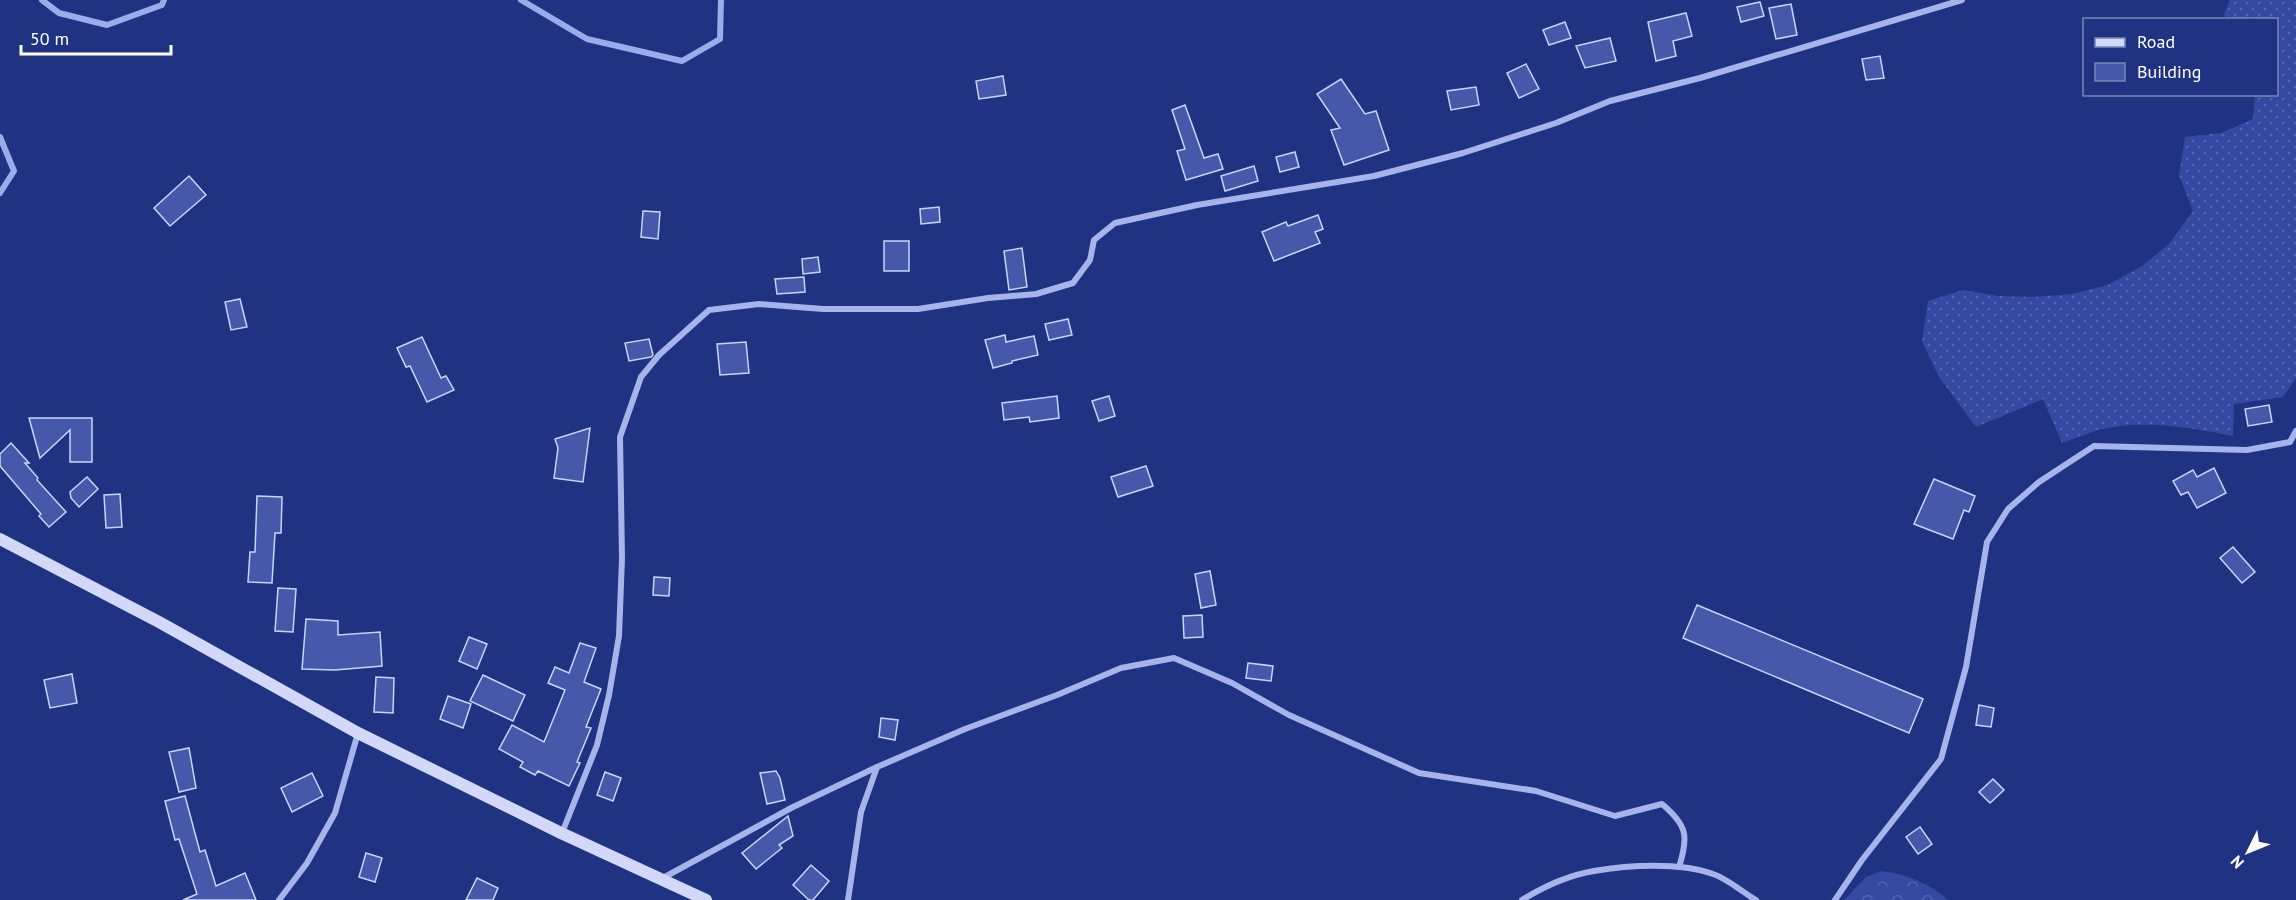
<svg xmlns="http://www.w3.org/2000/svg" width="2296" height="900" font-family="'PT Sans',sans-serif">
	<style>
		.grass { fill: url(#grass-dots) }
		.forest { fill: url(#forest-crowns) }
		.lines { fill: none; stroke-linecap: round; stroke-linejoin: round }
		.stream { stroke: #9aacea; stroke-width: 6 }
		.building { fill: #4558aa; stroke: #cbd4f7; stroke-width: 1.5 }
		.minor { stroke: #a7b4e9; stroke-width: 6 }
		.secondary { stroke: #d2d8f7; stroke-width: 12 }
	</style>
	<defs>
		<pattern id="grass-dots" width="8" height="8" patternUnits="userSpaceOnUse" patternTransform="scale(1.5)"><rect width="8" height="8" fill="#344aa1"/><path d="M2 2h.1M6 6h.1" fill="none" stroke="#5265af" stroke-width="1.8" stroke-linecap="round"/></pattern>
		<pattern id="forest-crowns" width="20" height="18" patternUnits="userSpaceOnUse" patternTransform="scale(1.5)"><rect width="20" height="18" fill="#344aa1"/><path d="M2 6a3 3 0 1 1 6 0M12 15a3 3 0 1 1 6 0" fill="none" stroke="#5265af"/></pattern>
	</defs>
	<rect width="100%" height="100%" fill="#203282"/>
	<path class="grass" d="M2230,0H2296V378L2283,397L2234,404L2233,436C2191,427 2140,419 2098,430C2086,434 2074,439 2062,443L2043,399L1976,427L1939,377L1922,341L1928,301L1963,290L1998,296L2034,297L2072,294L2108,285L2142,266L2169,244L2193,211L2179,175L2185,137L2221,133L2253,119L2255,95L2276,94V20L2226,19L2224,14Z"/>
	<path class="forest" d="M1882,871C1906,874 1931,884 1948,900H1844L1866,877Z"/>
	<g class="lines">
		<g class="stream">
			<polyline points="42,0 59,13 107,25 162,5 164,0"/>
			<polyline points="521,0 587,39 682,61 720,39 721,0"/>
			<polyline points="0,137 14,171 0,193"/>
		</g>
	</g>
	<g class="building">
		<polygon points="1760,2 1764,16 1741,22 1737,7"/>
		<polygon points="1791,4 1797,35 1776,39 1769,8"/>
		<polygon points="1686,13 1692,36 1673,41 1676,56 1656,61 1648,22"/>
		<polygon points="1565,22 1571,38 1549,45 1543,30"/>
		<polygon points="1610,38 1616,61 1585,68 1576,46"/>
		<polygon points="1880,56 1884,78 1866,80 1862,59"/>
		<polygon points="1526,64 1539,89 1519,98 1507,73"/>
		<polygon points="1003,76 1006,95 979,99 976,81"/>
		<polygon points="1341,79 1365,114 1376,111 1389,150 1344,165 1331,130 1340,128 1317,94"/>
		<polygon points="1476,87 1479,105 1451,110 1447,91"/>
		<polygon points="1185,105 1204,158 1218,154 1223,169 1186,180 1177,151 1185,149 1172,110"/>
		<polygon points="1295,152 1299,167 1280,172 1276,157"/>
		<polygon points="1254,166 1258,181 1225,191 1221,176"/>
		<polygon points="189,176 206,195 170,226 154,208"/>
		<polygon points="939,207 940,222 921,224 920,209"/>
		<polygon points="643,211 660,212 658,239 641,237"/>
		<polygon points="1318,215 1323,229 1315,232 1320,243 1274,261 1262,232 1286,222 1288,226"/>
		<rect x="884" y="241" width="25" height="30"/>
		<polygon points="1022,248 1027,287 1009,290 1004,251"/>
		<polygon points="818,257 820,272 803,274 802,259"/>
		<polygon points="804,277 805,292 777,294 775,279"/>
		<polygon points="240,299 247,327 231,330 225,302"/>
		<polygon points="1068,319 1072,335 1049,340 1045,324"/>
		<polygon points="1005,335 1006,342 1034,336 1038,355 1012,361 1012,363 993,368 985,340"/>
		<polygon points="422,337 441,378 446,376 454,390 427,402 410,366 406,367 397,348"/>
		<polygon points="649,339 653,355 651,357 629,361 625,343"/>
		<polygon points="746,342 749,373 720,375 717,344"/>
		<polygon points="1057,396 1059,418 1030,422 1029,417 1004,420 1002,403"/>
		<polygon points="1109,396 1115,416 1099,421 1092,401"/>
		<polygon points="2269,405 2272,422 2248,426 2245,409"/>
		<polygon points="29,418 92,418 92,462 70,462 70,430 40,458"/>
		<polygon points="590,428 583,482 554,478 558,448 555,439"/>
		<polygon points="11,443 29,463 25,463 38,478 37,480 66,512 49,527 39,516 41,514 0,466 0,454"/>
		<polygon points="1146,466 1153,486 1118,497 1111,477"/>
		<polygon points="2214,468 2226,493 2197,508 2188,492 2181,495 2173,481 2193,470 2197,477"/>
		<polygon points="87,477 98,489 79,507 71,498 70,492"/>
		<polygon points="1934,479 1975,496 1969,512 1964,510 1953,539 1914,524"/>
		<polygon points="120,494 122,527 106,528 104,495"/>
		<polygon points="257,496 282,497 281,533 275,533 272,583 248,582 250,552 255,552"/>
		<polygon points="2233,547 2255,572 2242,583 2220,558"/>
		<polygon points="1210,571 1216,605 1201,608 1195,574"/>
		<polygon points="654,577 670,578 669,596 653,595"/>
		<polygon points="278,588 296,589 293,632 275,631"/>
		<polygon points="1697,605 1923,699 1909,733 1683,638"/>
		<polygon points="1202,615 1203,637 1184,638 1183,616"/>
		<polygon points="306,619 338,621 338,635 380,632 382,666 335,670 302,669"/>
		<polygon points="469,637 487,644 477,669 459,661"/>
		<polygon points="580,643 596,648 584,682 601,689 586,727 591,728 577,762 580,763 569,786 538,771 535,775 520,767 523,762 499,749 512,725 544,742 565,690 548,683 555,667 569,673"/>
		<polygon points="1248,663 1273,666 1271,681 1246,678"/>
		<polygon points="72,674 77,703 50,708 44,680"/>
		<polygon points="483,675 525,695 513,721 470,701"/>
		<polygon points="376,677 394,678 393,713 374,712"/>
		<polygon points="448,696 471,704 463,728 440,719"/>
		<polygon points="1979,705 1994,708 1991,727 1976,725"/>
		<polygon points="881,718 898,720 895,740 879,737"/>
		<polygon points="189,748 196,788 179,792 169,752"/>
		<polygon points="776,771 780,778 785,800 767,804 760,773"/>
		<polygon points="605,772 621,778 613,801 597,795"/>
		<polygon points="312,773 323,796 292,812 281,788"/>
		<polygon points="1993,779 2004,790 1990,803 1979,792"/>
		<polygon points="185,796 200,852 205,850 216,886 245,873 256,900 183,900 197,894 179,839 175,840 165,801"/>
		<polygon points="788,816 793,836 779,845 782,848 756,869 742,853"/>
		<polygon points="1920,827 1932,844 1918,854 1906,837"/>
		<polygon points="366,853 382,858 375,882 359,877"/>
		<polygon points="811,865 829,881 813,900 809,900 793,885"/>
		<polygon points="477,878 498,888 493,900 466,900"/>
	</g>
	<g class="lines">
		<g class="minor">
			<polyline points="562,833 597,745 609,695 619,636 622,558 620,437 641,377 659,355 709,310 759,304 823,309 918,309 988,298 1036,294 1073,283 1090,260 1094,240 1115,223 1197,205 1374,176 1463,153 1556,123 1610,101 1700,78 1962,0"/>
			<path d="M661,879L793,807L877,767L965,729L1057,695L1121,668L1174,658L1232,683L1289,715L1419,773L1536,791L1615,816L1662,804C1687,825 1689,836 1679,867"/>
			<polyline points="279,900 307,863 335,813 358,733"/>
			<polyline points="848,900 861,812 877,767"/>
			<path d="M1522,900C1543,887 1570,875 1594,871C1628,865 1680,862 1713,874C1728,879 1742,892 1756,900"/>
			<polyline points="1835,900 1862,860 1941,759 1966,667 1987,542 2008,509 2039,482 2094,446 2247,450 2290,442 2296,431"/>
		</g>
		<polyline class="secondary" points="0,539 159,622 358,733 561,833 706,900"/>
	</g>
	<rect x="2083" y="18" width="195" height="78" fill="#203282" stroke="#7984b4" stroke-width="1.5"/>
	<rect x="2095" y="38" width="30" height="9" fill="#d2d8f7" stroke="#7984b4" stroke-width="1.5"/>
	<text x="2137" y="48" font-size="18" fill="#ffffff">Road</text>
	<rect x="2095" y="63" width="30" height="18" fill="#4558aa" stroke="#7984b4" stroke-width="1.5"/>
	<text x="2137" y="78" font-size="18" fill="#ffffff">Building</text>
	<g transform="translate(2248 852) rotate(227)" stroke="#203282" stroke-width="4.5" paint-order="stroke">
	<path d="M0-4.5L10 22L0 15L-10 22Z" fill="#ffffff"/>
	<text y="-9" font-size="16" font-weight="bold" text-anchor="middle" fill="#ffffff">N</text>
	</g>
	<path d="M21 45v9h150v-9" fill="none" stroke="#ffffff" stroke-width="3"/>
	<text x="30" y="45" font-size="18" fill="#ffffff" stroke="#203282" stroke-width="4.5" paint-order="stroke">50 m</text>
</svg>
